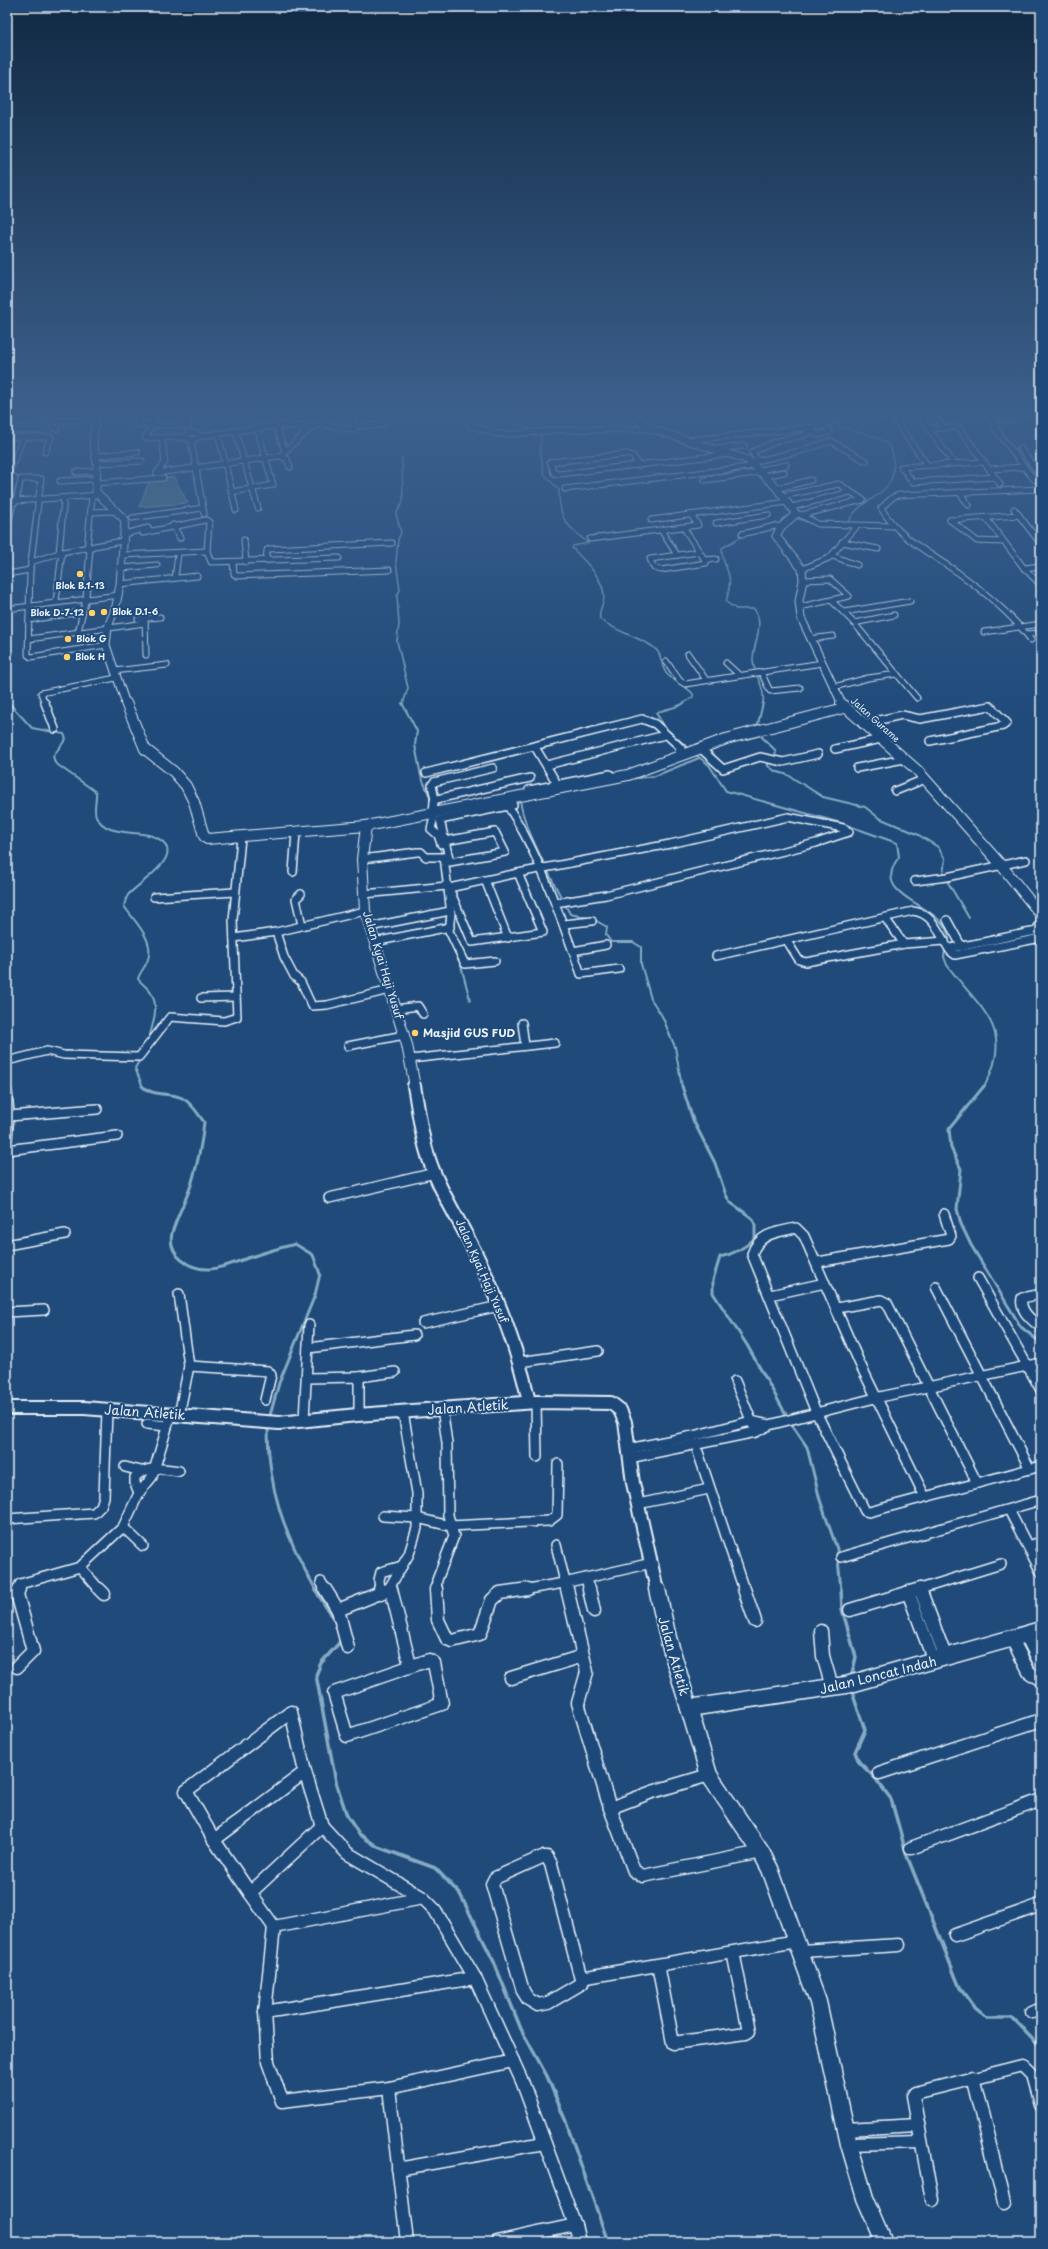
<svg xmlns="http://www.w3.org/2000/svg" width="1048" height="2249" font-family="'Playpen Sans',sans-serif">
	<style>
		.green { fill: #557b82; stroke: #9eb6bd }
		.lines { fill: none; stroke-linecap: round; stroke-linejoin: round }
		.stream-far3 { stroke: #86abc3; stroke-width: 1.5 }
		.stream-far2 { stroke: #86abc3; stroke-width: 2 }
		.stream-far1 { stroke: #86abc3; stroke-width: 3 }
		.stream { stroke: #86abc3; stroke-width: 3.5 }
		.street-far3-casing { stroke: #e8f1f8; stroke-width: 7 }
		.street-far2-casing { stroke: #e8f1f8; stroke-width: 10 }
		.street-far1-casing { stroke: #e8f1f8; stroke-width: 12 }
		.street-casing { stroke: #e8f1f8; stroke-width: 15 }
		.secondary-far3-casing { stroke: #e8f1f8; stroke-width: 9 }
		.secondary-far2-casing { stroke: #e8f1f8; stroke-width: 12 }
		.secondary-far1-casing { stroke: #e8f1f8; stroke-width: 16 }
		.secondary-casing { stroke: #e8f1f8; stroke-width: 19 }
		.street-far3 { stroke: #1f4a7a; stroke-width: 5 }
		.street-far2 { stroke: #1f4a7a; stroke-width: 7 }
		.street-far1 { stroke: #1f4a7a; stroke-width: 9 }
		.street { stroke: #1f4a7a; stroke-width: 12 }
		.secondary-far3 { stroke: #1f4a7a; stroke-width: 7 }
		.secondary-far2 { stroke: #1f4a7a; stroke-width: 10 }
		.secondary-far1 { stroke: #1f4a7a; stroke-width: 12 }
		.secondary { stroke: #1f4a7a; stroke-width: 16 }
		.poi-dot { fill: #ffd166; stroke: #1f4a7a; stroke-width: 1.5 }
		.labels { text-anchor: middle; stroke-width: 4; stroke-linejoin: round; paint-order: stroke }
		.far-poi-label { font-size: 9px; font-weight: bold; fill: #e8f1f8; stroke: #1f4a7a; text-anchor: start }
		.far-street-label { font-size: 9px; fill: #e8f1f8; stroke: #1f4a7a }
		.street-label { font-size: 11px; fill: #e8f1f8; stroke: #1f4a7a }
		.poi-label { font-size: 11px; font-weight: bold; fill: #e8f1f8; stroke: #1f4a7a; text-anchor: start }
		.near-street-label { font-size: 13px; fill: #e8f1f8; stroke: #1f4a7a }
	</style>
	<rect width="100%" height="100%" fill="#1f4a7a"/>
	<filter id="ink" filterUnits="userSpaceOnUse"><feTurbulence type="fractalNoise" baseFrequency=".025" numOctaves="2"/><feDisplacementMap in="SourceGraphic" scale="8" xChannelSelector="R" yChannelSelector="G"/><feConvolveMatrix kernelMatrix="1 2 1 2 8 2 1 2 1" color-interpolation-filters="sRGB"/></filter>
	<g filter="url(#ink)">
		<g class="green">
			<polygon points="989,412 1041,412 1041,418 1017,419 1018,423 999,424"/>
			<polygon points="174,477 188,503 139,507 150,479"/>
		</g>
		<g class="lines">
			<g class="stream-far3">
				<path d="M511,412L508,421L530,429L541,436L540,450L544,474L559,490C559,520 566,525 588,543L573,546L572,548C584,560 605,579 604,598C603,606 598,610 600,619C615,631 633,635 650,645C665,654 658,661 666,673C673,682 686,685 693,694V697L683,704"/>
				<path d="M823,412C843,437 864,427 885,442C892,447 893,453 893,461C898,499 857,496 848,524"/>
				<polyline points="402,458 403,502 396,514 401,532 398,540 396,562 400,590 397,596 399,624 397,641 408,688 403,704"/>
				<polyline points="779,525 782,519 789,515 815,525"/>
				<polyline points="760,532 771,529"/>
				<path d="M744,535L722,548C722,564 726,563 729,576C731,585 728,594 726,602L736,609H754C765,623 754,643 753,658C752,674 766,685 763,704"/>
				<polyline points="7,701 10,704"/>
			</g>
			<g class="stream-far2">
				<path d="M9,703L32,728L64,734L66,739L53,756L55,763L96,792C97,800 93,809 96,816C108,842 150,825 165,844C178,861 137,884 128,895C126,898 125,902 124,906C134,921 155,940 148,959C146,967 140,971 138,979C142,984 148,988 151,993C160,1007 152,1027 148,1041"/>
				<polyline points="402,703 417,731 415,745 421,776 430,797 430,806"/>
				<path d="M684,703C675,709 666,708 656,713L666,729L691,750"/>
				<polyline points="757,728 763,703"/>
				<polyline points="758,733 775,750 776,753 773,757"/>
				<path d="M695,754L709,765L726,791L841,823L897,843L899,857C866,900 947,902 949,940"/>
				<polyline points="768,762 768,766 775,771 788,775 823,797 865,807 879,818 917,834 938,847 945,859 943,874 969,918"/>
				<polyline points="628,779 655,776 699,758"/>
				<path d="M521,800C517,816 560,895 570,914L593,919L607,927L606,935L611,942H633L641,947V964L651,999L662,1016L675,1047L682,1087"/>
				<polyline points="428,830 429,815"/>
				<polyline points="439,845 442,855"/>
				<polyline points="444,888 447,907"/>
				<polyline points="446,926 447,916"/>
				<path d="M945,950L944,957L947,965C979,1009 1017,1028 984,1087"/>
				<polyline points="459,958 470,1000"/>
				<polyline points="141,1058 135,1068 143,1087"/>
			</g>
			<g class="stream-far1">
				<path d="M142,1086C152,1097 170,1092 182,1098C192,1103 198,1114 204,1122C202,1143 198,1162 192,1182C187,1199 177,1215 172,1233C167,1256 190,1270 210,1269C225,1268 237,1261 251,1257C265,1252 280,1248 295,1244L313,1255L320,1274L315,1295L279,1383L269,1419"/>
				<path d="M682,1086L693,1120L715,1163L726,1195L730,1202L752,1218L755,1224V1238C745,1248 734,1254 720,1257L713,1280V1293L747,1345L788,1418"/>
				<polyline points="984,1086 949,1129 951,1148 961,1169 957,1209 961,1224 971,1245 1021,1327 1041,1343"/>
				<polyline points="790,1422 807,1447 820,1500 837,1549 841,1590"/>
				<path d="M268,1426C267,1488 285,1536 316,1590"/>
			</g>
			<g class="stream">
				<polyline points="315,1589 336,1623"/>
				<polyline points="841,1589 842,1609 856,1657 851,1678"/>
				<polyline points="340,1637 340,1642 321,1663 316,1675 336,1782 347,1816 359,1834 378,1847 435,1868 460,1894 494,1962 521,2029 547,2076 566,2122 608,2242"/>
				<polyline points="851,1689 865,1730 855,1752 859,1762 875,1778 891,1799 907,1856 960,1988 973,2006 987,2018 1012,2018 1041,2048"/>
			</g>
			<defs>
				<g id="street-far3">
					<polyline points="142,412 137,425 188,425"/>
					<polyline points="156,412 152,426 145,438 184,437"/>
					<polyline points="187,412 188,428"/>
					<polyline points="462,412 472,426 497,434 514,434 557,430 652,429"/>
					<polyline points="986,412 996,425 994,427 1028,472 1034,479 1041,482"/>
					<polyline points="920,416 954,464"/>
					<polyline points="880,417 934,415 944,428"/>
					<polyline points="893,417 927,465"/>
					<polyline points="54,420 54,428 57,429"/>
					<polyline points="14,422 95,419"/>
					<polyline points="287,425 295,412"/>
					<polyline points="276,426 285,451"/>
					<polyline points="313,426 321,424 355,430 350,412"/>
					<polyline points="354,426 383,425"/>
					<polyline points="808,429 818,435 830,432 824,423 846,417 849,412"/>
					<polyline points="930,429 955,427 960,429 1000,484"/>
					<polyline points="235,430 258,508"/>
					<polygon points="189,433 197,433 201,436 193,440 184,438"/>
					<polyline points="218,433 236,510"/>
					<polyline points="201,436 276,426 313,426 305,433"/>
					<polyline points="7,437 51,437 45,452"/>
					<polyline points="191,440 204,514"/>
					<polyline points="687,440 825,426"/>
					<polyline points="1020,448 1041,476"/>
					<polyline points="716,449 744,446"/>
					<polygon points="627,454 633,456 638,465 558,474 554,473 550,462"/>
					<polyline points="96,456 137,452"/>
					<polyline points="280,456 287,459 290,467"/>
					<polyline points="758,461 752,452 777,441 804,435 808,432 807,429"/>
					<polyline points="752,462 800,451 831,441 866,461"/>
					<polyline points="983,462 901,467 913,482 995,477"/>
					<polyline points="97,463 142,461"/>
					<polyline points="638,465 730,454"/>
					<polyline points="989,469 1024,467"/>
					<polyline points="760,470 786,465"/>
					<polyline points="76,472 97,471"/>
					<polyline points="157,473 280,456 305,433 301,425"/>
					<polyline points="157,473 165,462 162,439"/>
					<polyline points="765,476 784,472"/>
					<polyline points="7,477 23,438"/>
					<polyline points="7,477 14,477 15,479 10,498 7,499"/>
					<polyline points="705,480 762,472"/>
					<polyline points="60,481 96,479"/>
					<polyline points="96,483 163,478"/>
					<polyline points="565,489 756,466"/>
					<polyline points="776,489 811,480"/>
					<polyline points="231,492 273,485 257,427"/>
					<polyline points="959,492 969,505"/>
					<polyline points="783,496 839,484 863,500 801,515"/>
					<polyline points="16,501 21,479 41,479 30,570 28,655 31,657 106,645"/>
					<polyline points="792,507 850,492"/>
					<polyline points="1014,509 1041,544"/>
					<polyline points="91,512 117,511"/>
					<polyline points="799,514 818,524 893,526"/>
					<polyline points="132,518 203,508"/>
					<polyline points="986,518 1024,568 1041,585"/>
					<polyline points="651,520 788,502"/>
					<polyline points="950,520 1019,515"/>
					<polyline points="950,520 977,541 1003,542"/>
					<polyline points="716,523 768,515"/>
					<polyline points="173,525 180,538"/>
					<polyline points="683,527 705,560 706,563 661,570 654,568 650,559 699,552"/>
					<polyline points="7,530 13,503 16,501 99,495"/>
					<polyline points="661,530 677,555"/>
					<polyline points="143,533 206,520 209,522 207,551 211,562 339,558"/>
					<polyline points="124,534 148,528"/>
					<polyline points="742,534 775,526 781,527"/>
					<polyline points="590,539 698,525 691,515"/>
					<polyline points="244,540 246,562"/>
					<polyline points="842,542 878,549"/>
					<polyline points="87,549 92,496"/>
					<polyline points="59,553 64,498"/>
					<polyline points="122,555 207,551"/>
					<polyline points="833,556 857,565"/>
					<polyline points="705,560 716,559"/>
					<polyline points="266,561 267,550 270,549 392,543"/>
					<polyline points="31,562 62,552 122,541"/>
					<polyline points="233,562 234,574 237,576 389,570"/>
					<polyline points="121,568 157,565"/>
					<polyline points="1024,568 1041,566"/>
					<polyline points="802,569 829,558 857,526"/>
					<polyline points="7,574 30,570"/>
					<polyline points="175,578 178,554"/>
					<polyline points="120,584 197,576"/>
					<polyline points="832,601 854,623 917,698"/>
					<polyline points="56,602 62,552"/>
					<polyline points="800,607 849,596 830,579 803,580"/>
					<polyline points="7,609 119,595"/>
					<polyline points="844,612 910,601"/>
					<polyline points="138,619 160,617"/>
					<polyline points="145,619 146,655"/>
					<polyline points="29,620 82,612"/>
					<polyline points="854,623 894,615"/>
					<polyline points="78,632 86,598 90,548"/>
					<polyline points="984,632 1041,624"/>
					<polyline points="1027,634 1041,633"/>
					<polyline points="29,639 145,623"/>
					<polyline points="810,639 833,636"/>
					<path d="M1031,640C1011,614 986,593 960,574C932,554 899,539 881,508L893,497L899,495L1041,489"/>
					<polyline points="688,654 706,680"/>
					<polyline points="666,661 680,681 685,684 822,663"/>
					<polyline points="726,663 738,674"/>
					<polyline points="114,671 167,665"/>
					<polyline points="761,672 770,691 800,688"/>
					<polyline points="834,687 868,678 897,674"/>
					<polyline points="45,704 41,693 116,678"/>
				</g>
				<g id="street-far2">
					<polyline points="45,703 55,729"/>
					<polyline points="862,724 902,715 920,719 990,706 1007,723 1003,726 930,741"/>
					<polyline points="535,747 559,787"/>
					<polyline points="700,748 723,769 760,757 783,762 818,754"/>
					<polyline points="835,749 881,739"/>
					<polyline points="547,765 665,735"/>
					<polyline points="857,768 904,759"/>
					<polyline points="426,773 642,719 655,724 681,748 679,751 684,754"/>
					<polyline points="529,790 610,774"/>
					<polyline points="895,791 925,779"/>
					<polyline points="435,800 432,785 434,782 493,768"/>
					<path d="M505,802C538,850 561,919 581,974L619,969"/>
					<polyline points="435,813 431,829 438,835 441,844"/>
					<polyline points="433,814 434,801 437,799 530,778"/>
					<polygon points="495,832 505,852 450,862 445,841"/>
					<polyline points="445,841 440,820 513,805"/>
					<polyline points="444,857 451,914 449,931 465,964 495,961"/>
					<polyline points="362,859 417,852 421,852 426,857 444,857"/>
					<polyline points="293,872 296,833"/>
					<polygon points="518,873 543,932 472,942 449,888"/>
					<polyline points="518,873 670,844 788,817 843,828 849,832 816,843 606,895 555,903"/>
					<polyline points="485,880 508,938"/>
					<polyline points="915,881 947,877 1026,860"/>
					<polyline points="301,894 296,899 302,925"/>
					<polyline points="364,894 447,886"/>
					<polyline points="154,897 235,892"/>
					<polyline points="885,918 904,944"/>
					<polyline points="947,920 962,947"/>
					<polyline points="564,924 592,921"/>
					<polyline points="369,927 450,911"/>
					<polyline points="276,932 284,957 294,976 301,982 312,1006 327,1005 390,990"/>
					<polyline points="1039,934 1037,929 1041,921"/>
					<polyline points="234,938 276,932 365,911"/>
					<polyline points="787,941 799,960 806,962 904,944 945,941"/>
					<polyline points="374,942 450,927"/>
					<path d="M950,948C980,944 1007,936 1037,931"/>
					<polyline points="573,951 606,945"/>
					<path d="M716,956L913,911C935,914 939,935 950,951L955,955L1041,938"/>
					<polyline points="201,998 236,997"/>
					<polyline points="396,1009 418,1006 423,1014"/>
					<polyline points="522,1023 525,1046"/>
					<polyline points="348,1046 404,1035"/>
					<polyline points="410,1059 555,1043"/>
					<polyline points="7,1061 47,1051 64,1055 139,1057 170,1017 224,1021 237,1017 233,920 241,838"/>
				</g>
				<g id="street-far1">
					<polyline points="7,1091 9,1114 7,1139"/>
					<polyline points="9,1116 97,1109"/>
					<polyline points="7,1150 117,1136"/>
					<polyline points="329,1198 435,1173"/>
					<polyline points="7,1245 65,1234"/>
					<polyline points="818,1262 949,1239 951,1236 944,1214"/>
					<polyline points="978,1278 1041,1390"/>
					<polyline points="936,1287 1030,1469"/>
					<polyline points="179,1294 189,1366 179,1415"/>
					<path d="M1041,1294L1022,1298C1019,1311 1032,1320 1041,1328"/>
					<polyline points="770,1295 825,1283"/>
					<polyline points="837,1308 881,1300 887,1303 977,1483"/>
					<polyline points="7,1312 44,1310"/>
					<polyline points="423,1323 499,1306"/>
					<polyline points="308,1348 414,1335"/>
					<polyline points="519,1362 598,1351"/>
					<polyline points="189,1366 268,1371 271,1375 265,1400"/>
					<polyline points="359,1377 395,1372"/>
					<polyline points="307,1378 359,1377 359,1415"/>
					<polyline points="735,1381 753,1425"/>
					<polyline points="536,1402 537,1457"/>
					<polyline points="304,1420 309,1325"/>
					<polyline points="147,1424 167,1426"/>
					<polyline points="628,1449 693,1436 751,1421 769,1425"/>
					<polyline points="698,1452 744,1590"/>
					<polyline points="629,1458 756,1432 769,1425 875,1398 1041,1363"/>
					<polyline points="125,1467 141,1471"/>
					<path d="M139,1493L135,1483V1477C146,1465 165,1469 179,1471"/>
					<path d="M925,1497L860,1364L804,1236L796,1228C777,1232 759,1233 752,1254L816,1412L865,1511L869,1512L1041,1466"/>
					<polyline points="638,1504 709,1489"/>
					<polyline points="1009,1510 1041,1572"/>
					<polyline points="383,1516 417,1518 450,1526 549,1521 557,1515 558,1464"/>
					<polyline points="7,1519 94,1513 101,1506 104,1497 107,1410"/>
					<polyline points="123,1527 143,1546"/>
					<polyline points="556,1545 567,1590"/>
					<polyline points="1028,1546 1041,1542"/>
					<polyline points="841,1557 1041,1500"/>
					<polyline points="80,1567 100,1590"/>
					<polyline points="586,1578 589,1590"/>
					<polyline points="321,1582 326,1590"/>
					<polyline points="391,1588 391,1590"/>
					<polyline points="18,1590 20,1584 80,1567 123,1527 139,1493 152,1477 171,1414"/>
					<polyline points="380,1590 379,1580 381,1572 402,1566"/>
					<polyline points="388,1590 409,1554 417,1528 417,1493 403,1412"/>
					<polyline points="436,1590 437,1580 454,1536 448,1515 447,1443 442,1408"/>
					<polyline points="522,1590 564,1583 652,1563"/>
					<polyline points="917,1590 1001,1564"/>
				</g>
				<g id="street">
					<polyline points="99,1589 104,1594"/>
					<polyline points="325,1589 338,1610"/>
					<polyline points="380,1589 381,1594"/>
					<polyline points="391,1589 410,1665"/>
					<polyline points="436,1589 438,1620 447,1639 452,1641 480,1634 492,1600 500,1593 528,1589"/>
					<polyline points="567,1589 587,1672 578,1703 610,1808 634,1871 643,1876 761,1852"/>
					<polyline points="589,1589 594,1611"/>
					<polyline points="744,1589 755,1621"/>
					<polyline points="920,1589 946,1658"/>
					<polyline points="908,1592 934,1661"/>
					<polyline points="850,1610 920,1589"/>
					<polyline points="821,1631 823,1656 832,1687"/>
					<polyline points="1026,1635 1041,1665"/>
					<polyline points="1012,1639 1029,1672 1041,1680"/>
					<polyline points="348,1648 338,1610 390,1589"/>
					<polygon points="429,1660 434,1663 442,1704 347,1736 334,1693"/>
					<polyline points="17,1667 33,1651 17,1594 19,1589"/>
					<polyline points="511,1678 583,1656"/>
					<polyline points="879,1773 1041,1720"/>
					<polyline points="610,1808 652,1792 709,1775"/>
					<polyline points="214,1840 186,1791 291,1712 305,1772 322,1826 347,1853 423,1898 435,1910 475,1978 522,2081 575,2225 579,2242"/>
					<polyline points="911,1848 1041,1800"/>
					<polygon points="542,1857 547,1857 551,1864 582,1983 548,2003 538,2005 528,1999 523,1991 492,1884 495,1878"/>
					<polyline points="250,1893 214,1840 305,1772"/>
					<polyline points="274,1927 250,1893 322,1826"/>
					<polyline points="955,1935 1041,1905"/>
					<polyline points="801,1951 899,1945"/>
					<polyline points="659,1970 673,2043 746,2033 749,2031 734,1957"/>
					<polyline points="581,1978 797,1941"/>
					<polyline points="265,2012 274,1927 423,1898"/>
					<polyline points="1032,2012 1041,2008"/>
					<polyline points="973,2077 1004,2202"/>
					<polyline points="389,2088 513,2061"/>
					<polyline points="846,2129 918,2125"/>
					<polyline points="849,2144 920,2142"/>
					<polyline points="398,2169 544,2143"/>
					<polyline points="932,2200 913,2096 915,2093 1023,2066 1033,2076 1041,2105"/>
					<polyline points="407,2242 389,2088 282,2101 268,2062 265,2012 475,1978"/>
					<polyline points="497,2242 575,2225"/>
				</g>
				<g id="secondary-far3">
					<polyline points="96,412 93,442 97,463 96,492 125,520 120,584 116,606 108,627 106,645 126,704"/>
					<polyline points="626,412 652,429 748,460 775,486 796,514 781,527 776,536 802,569 803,580 799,601 801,618 842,704"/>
				</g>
				<g id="secondary-far2">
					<polyline points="126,703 145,749 174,772 186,786 194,802 204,836 207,839 366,826 628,775 726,739 844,708"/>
					<polyline points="841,703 918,771 1002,866 1041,915"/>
					<polyline points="366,826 362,859 365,911 407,1045 415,1087"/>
				</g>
				<g id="secondary-far1">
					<path d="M414,1086C418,1107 420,1128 426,1149C435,1184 457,1216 473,1248C497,1296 518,1349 529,1402"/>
					<polyline points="7,1408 84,1408 279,1423 357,1415 536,1402 611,1403 620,1410 625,1422 633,1483 657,1590"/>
				</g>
				<g id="secondary">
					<polyline points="657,1589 668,1638 709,1775 761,1852 770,1869 818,2002 849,2144 865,2198 884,2242"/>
					<polyline points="689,1708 846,1685 1041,1630"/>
				</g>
			</defs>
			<use href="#street-far3" class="street-far3-casing"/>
			<use href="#street-far2" class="street-far2-casing"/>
			<use href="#street-far1" class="street-far1-casing"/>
			<use href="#street" class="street-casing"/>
			<use href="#secondary-far3" class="secondary-far3-casing"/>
			<use href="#secondary-far2" class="secondary-far2-casing"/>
			<use href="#secondary-far1" class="secondary-far1-casing"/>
			<use href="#secondary" class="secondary-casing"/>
			<use href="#street-far3" class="street-far3"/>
			<use href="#street-far2" class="street-far2"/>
			<use href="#street-far1" class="street-far1"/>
			<use href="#street" class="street"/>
			<use href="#secondary-far3" class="secondary-far3"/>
			<use href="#secondary-far2" class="secondary-far2"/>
			<use href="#secondary-far1" class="secondary-far1"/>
			<use href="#secondary" class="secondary"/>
		</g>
	</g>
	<linearGradient id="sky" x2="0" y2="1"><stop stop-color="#112943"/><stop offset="0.57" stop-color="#3c608d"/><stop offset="1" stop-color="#3c608d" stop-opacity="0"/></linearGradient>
	<rect width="1048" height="726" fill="url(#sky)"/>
	<g class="poi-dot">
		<circle cx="80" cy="574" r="4"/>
		<circle cx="104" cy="612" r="4"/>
		<circle cx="92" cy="613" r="4"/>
		<circle cx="68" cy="639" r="4"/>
		<circle cx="67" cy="657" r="4"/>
		<circle cx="415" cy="1033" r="4"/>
	</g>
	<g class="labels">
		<g class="far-poi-label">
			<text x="80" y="589" text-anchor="middle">Blok B.1-13</text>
			<text x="112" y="615">Blok D.1-6</text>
			<text x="84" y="616" text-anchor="end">Blok D-7-12</text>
			<text x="76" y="642">Blok G</text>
			<text x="75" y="660">Blok H</text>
		</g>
		<g class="far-street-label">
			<text transform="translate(875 720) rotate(42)" y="3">Jalan Gurame</text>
		</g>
		<g class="street-label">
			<text transform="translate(383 965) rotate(73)" y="4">Jalan Kyai Haji Yusuf</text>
			<text transform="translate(482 1271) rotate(66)" y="4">Jalan Kyai Haji Yusuf</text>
		</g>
		<g class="poi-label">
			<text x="423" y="1037">Masjid GUS FUD</text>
		</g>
		<g class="near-street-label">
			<text transform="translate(468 1407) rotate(-4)" y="5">Jalan Atletik</text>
			<text transform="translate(145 1412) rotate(4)" y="5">Jalan Atletik</text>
			<text transform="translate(674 1656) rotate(74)" y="5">Jalan Atletik</text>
			<text transform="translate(878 1675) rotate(-14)" y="5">Jalan Loncat Indah</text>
		</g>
	</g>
	<rect width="1048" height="2249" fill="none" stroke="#1f4a7a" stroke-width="24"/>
	<rect x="12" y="12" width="1024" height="2225" fill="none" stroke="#e8f1f8" stroke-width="1.5" filter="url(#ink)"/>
</svg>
